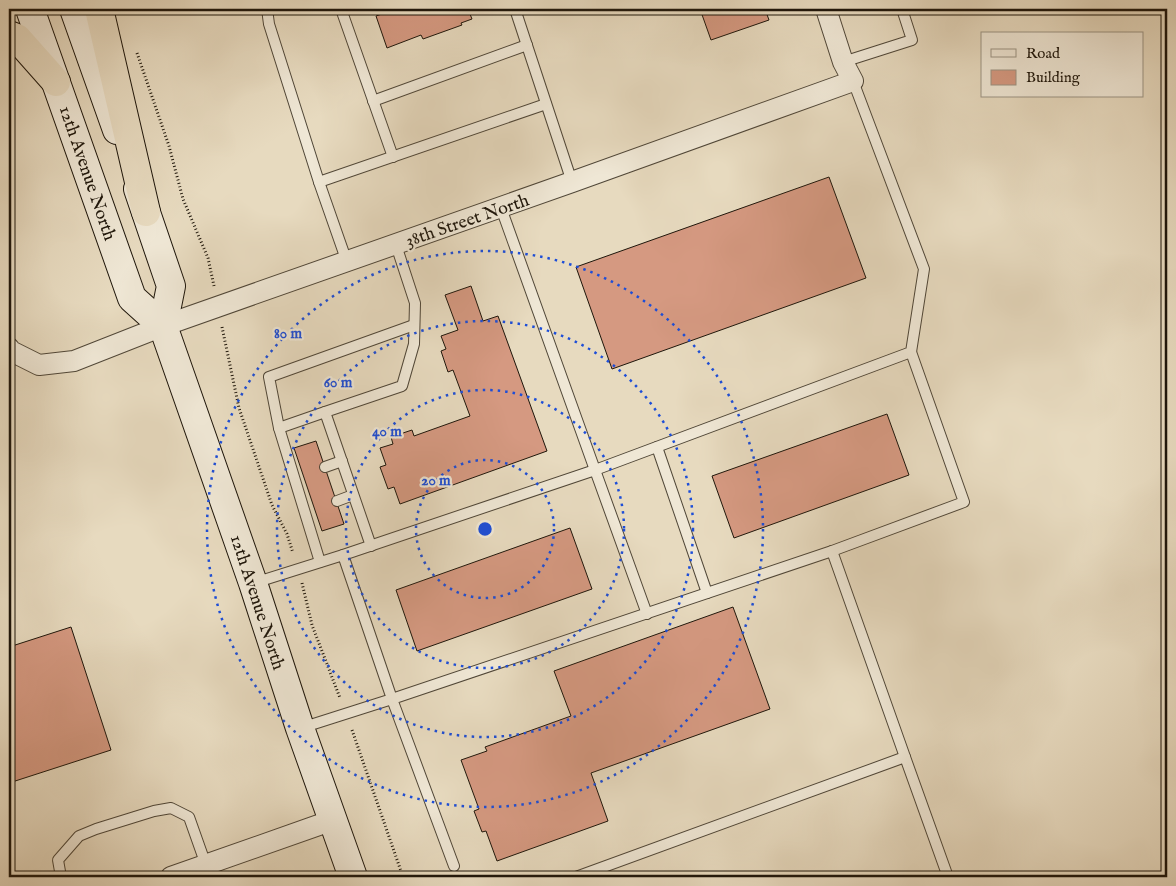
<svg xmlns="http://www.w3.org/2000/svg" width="1176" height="886" font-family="'IM FELL English',serif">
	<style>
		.building { fill: #d59981; stroke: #1e160b }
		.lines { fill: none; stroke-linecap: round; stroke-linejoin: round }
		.service-casing { stroke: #504738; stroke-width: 12 }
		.minor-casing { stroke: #504738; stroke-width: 22 }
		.secondary-casing { stroke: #1e160b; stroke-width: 30 }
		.motorway-casing { stroke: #1e160b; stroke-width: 30 }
		.path { stroke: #1e160b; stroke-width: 3; stroke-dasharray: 1 2.5; stroke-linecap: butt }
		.service { stroke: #efe7d5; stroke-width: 10 }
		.minor { stroke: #efe7d5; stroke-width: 20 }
		.secondary { stroke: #efe7d5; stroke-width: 28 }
		.motorway { stroke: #e7dabf; stroke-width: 28 }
		.ring { fill: none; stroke: #1d4ed8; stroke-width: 2.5; stroke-dasharray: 2.5 5 }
		.labels { text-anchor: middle; stroke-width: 4.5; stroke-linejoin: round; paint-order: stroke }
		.street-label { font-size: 18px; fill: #1e160b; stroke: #efe7d5 }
		.centre { fill: #1d4ed8; stroke: #efe7d5; stroke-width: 2.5 }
		.ring-label { font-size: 15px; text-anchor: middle; font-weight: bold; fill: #1d4ed8; stroke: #efe7d5; stroke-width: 4.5; stroke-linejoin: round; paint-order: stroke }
	</style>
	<rect width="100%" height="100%" fill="#e7dabf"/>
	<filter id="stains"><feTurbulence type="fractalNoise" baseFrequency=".004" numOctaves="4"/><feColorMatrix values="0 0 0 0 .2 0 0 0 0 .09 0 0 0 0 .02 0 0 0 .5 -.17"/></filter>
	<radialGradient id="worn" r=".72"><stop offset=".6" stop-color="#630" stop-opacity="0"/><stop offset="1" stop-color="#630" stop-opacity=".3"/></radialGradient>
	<g class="building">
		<polygon points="396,9 468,9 472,19 461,23 462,25 423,39 421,35 387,48 376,16"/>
		<polygon points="700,9 765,9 769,20 711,40"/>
		<polygon points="829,177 866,278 612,369 576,267"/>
		<polygon points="471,286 483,321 498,316 547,451 400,504 394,487 388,489 380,467 386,465 380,448 393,444 391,437 412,430 414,436 470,416 453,370 448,372 441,351 446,349 441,336 458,330 445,295"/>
		<polygon points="887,414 909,475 734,538 712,476"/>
		<polygon points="316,441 344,524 322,531 294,448"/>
		<polygon points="570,528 592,589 417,651 396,590"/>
		<polygon points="733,607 770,709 591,773 608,821 497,861 486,831 482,832 474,811 479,809 461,760 487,751 485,747 571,716 554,671"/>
		<polygon points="71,627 111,750 9,783 9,647"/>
	</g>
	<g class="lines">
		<defs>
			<g id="service">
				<polyline points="267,9 269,24 319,182 347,262"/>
				<polyline points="341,9 393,157"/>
				<polyline points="515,9 572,182"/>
				<polyline points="843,62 912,40 902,9"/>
				<polyline points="373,101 527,45"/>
				<polyline points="319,182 546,104"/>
				<polyline points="501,208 595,470 911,352 924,269 853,81"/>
				<polyline points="279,428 325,412"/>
				<polyline points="657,447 707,593"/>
				<polyline points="325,467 342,461"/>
				<polyline points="337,501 353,495"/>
				<polyline points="371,546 325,412 402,386 414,344 415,303 396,245"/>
				<polyline points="832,551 905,757"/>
				<polyline points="343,555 595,470 647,614"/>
				<polyline points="320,562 279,428 269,377 414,325"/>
				<polyline points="254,583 343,555 392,699 301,728"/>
				<polyline points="454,866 392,699 832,551 964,502 911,352"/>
				<polyline points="61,877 58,860 79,836 96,829 154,811 171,808 189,817 206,865"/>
				<polyline points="576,877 905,757 948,877"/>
			</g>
			<g id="minor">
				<polyline points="9,348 11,351 39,365 74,361 163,326 572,182 853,81 843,62 826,9"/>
				<polyline points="171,877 333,820"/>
			</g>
			<g id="secondary">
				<polyline points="30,9 132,298 163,326 253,583 300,728 353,877"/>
				<polyline points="74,9 117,130"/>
				<polyline points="138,189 171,286 163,326"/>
			</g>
			<g id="motorway">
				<polyline points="99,9 146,212"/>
				<polyline points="9,35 17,38 56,82"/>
			</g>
		</defs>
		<use href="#service" class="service-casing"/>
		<use href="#minor" class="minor-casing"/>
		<use href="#secondary" class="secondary-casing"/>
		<use href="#motorway" class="motorway-casing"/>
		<g class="path">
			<polyline points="137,53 169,146 183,199 208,258 214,286"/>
			<polyline points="222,327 239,408 272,505 287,534 293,553"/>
			<polyline points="302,583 312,625 340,698"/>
			<polyline points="352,730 403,877"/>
		</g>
		<use href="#service" class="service"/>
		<use href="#minor" class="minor"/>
		<use href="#secondary" class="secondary"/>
		<use href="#motorway" class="motorway"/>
	</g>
	<g class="ring">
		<circle cx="485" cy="529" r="69"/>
		<circle cx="485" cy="529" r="139"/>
		<circle cx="485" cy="529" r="208"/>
		<circle cx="485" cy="529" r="278"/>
	</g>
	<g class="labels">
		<g class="street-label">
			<text transform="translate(88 173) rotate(71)" y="6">12th Avenue North</text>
			<text transform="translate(467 220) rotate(-19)" y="6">38th Street North</text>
			<text transform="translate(258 602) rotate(72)" y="6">12th Avenue North</text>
		</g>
	</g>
	<circle cx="485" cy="529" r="8" class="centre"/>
	<g class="ring-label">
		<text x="288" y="338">80 m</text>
		<text x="338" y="387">60 m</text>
		<text x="387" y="436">40 m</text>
		<text x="436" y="485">20 m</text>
	</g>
	<rect width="1176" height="886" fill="none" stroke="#e7dabf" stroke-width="30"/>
	<rect x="10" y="10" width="1156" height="866" fill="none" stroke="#1e160b" stroke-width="2.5"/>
	<rect x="15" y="15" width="1146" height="856" fill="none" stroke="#1e160b"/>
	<rect x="981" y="32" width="162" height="65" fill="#efe7d5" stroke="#9b9384"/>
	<rect x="991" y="49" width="25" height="8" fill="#efe7d5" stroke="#9b9384"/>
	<text x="1026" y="58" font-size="15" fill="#1e160b">Road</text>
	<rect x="991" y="70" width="25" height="15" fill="#d59981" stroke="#9b9384"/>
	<text x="1026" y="82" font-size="15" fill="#1e160b">Building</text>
	<rect width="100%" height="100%" filter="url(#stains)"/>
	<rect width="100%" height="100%" fill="url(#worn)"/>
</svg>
